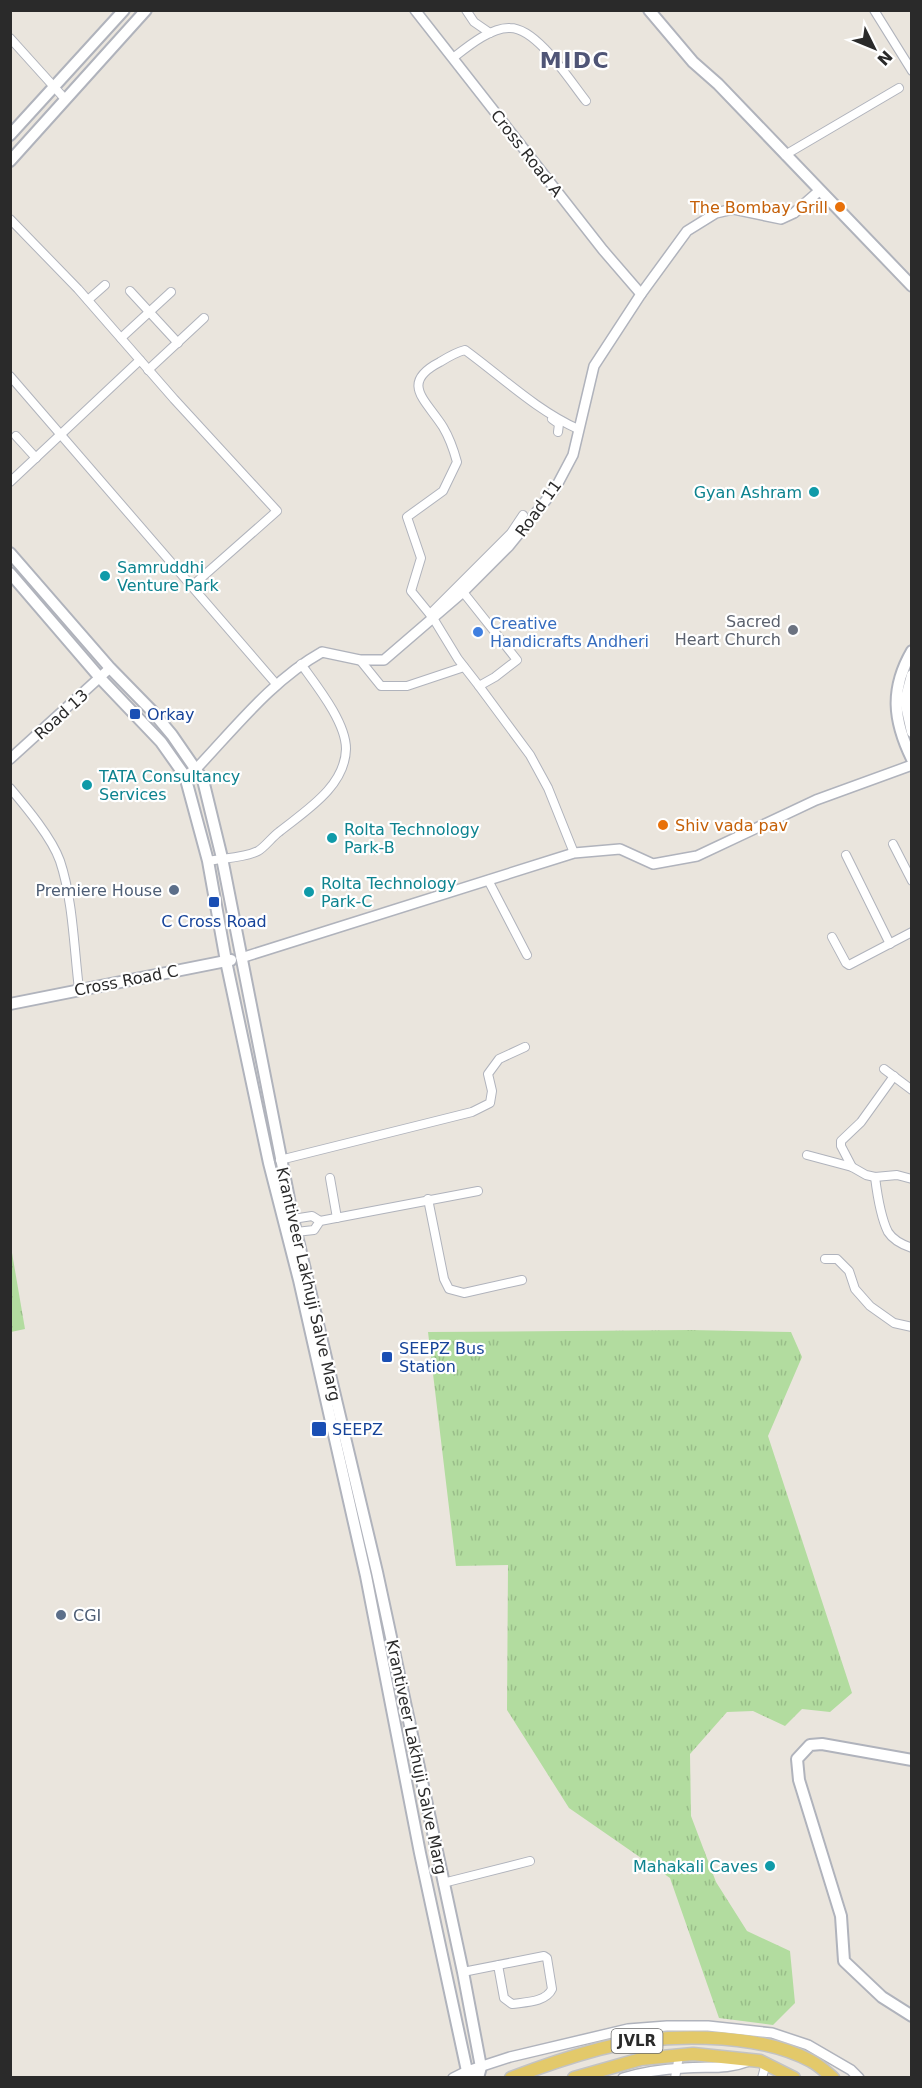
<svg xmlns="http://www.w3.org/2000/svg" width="922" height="2088" font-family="'DejaVu Sans',sans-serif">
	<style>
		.grass { fill: url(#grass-tufts) }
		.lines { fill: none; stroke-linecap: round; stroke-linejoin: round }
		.minor-casing { stroke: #b0b3bc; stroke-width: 10 }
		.tertiary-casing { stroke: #b0b3bc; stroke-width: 12 }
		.secondary-casing { stroke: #b0b3bc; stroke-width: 14 }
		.primary-casing { stroke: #c3c3c3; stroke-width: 15 }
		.minor { stroke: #fff; stroke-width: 8 }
		.tertiary { stroke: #fff; stroke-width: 9 }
		.secondary { stroke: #fff; stroke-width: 10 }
		.primary { stroke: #e3c96a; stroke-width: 12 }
		.food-dot { fill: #e8710a; stroke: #fff; stroke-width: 2 }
		.culture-dot { fill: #0f9aa8; stroke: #fff; stroke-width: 2 }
		.worship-dot { fill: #6b7280; stroke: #fff; stroke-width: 2 }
		.shop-dot { fill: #3f7fe0; stroke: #fff; stroke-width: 2 }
		.transit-dot { fill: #1a4fb4; stroke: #fff; stroke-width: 2 }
		.service-dot { fill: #5c6f8a; stroke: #fff; stroke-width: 2 }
		.labels { text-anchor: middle; stroke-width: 4.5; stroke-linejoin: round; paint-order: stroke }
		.shield { fill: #fff; stroke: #6a6a6a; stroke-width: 1.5 }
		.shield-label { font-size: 15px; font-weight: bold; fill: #2a2a2a }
		.street-label { font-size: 16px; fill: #2a2a2a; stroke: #fff }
		.food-label { font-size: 16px; fill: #c56008; stroke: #fff; text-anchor: end }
		.culture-label { font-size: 16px; fill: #0d838f; stroke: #fff; text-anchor: start }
		.worship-label { font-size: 16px; fill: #5b616d; stroke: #fff; text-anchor: end }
		.shop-label { font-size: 16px; fill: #366cbe; stroke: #fff; text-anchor: start }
		.transit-label { font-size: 16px; fill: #164399; stroke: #fff; text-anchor: start }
		.service-label { font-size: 16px; fill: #4e5e75; stroke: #fff; text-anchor: end }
		.district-label { font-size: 22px; font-weight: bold; letter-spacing: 1.5px; fill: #4f5576; stroke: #fff }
	</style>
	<defs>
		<pattern id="grass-tufts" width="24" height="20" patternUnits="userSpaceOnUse" patternTransform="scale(1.5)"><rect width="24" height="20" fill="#b2dc9f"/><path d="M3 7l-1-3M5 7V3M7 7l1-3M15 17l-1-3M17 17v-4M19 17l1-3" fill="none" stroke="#99bd89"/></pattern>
	</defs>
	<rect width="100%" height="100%" fill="#eae5dd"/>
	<g class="grass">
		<polygon points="11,1247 25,1329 11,1332 10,1332"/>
		<polygon points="691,1330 791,1332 802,1357 768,1436 852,1693 830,1712 802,1709 785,1726 753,1711 727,1712 690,1754 691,1816 716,1882 747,1931 790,1951 795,2003 773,2025 719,2018 670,1878 569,1808 507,1710 508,1565 456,1566 428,1332"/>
	</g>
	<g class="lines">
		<defs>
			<g id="minor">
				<polyline points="466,10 474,22 490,33"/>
				<polyline points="874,10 912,71"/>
				<polyline points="10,38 65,99"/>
				<path d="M453,58C467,47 491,27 510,28C537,28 570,81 586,101"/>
				<polyline points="785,155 899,88"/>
				<polyline points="10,219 78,289 174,399 277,511 192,586"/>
				<polyline points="130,291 178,343"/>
				<polyline points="88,300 105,285"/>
				<polyline points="121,338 171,292"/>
				<polyline points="148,370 204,318"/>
				<polyline points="10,376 277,685"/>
				<polyline points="552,419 559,424 558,432"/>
				<polyline points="16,436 36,458"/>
				<polyline points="10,482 140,360"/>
				<polyline points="463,592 517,660 495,677 479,686 530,755 548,788 574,853"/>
				<polyline points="430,614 511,533 523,515"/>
				<polyline points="360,660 381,686 407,686 464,667"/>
				<path d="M479,686L458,659L433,618L411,591L421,558L407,517L443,491L457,462C454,451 449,437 443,427C426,400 399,383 440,362C448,357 457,352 465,350C502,377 536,410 578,429"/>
				<path d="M10,788C26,807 52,838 60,861C73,900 74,949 79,989"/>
				<polyline points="893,844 912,881"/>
				<polyline points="846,855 890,944"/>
				<path d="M208,861C224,858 244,858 258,851C265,847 272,837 279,832C305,811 345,787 346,749C346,722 316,685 301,664"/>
				<polyline points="488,880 527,955"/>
				<polyline points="832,937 846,963 849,965 912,932"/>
				<polyline points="884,1069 912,1090"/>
				<polyline points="807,1155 852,1167 866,1175 875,1177 897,1175 912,1179"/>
				<polyline points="280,1160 472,1112 490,1103 492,1091 488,1074 499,1059 525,1047"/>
				<polyline points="852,1167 841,1146 841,1141 861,1122 894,1076"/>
				<path d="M875,1177C877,1193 881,1218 888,1232C893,1240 903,1245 912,1248"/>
				<polyline points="330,1178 337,1218"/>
				<polyline points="428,1199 444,1279 449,1289 464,1293 522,1280"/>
				<polyline points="293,1219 312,1216 320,1221"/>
				<polyline points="296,1232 314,1230 320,1221 478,1191"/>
				<polyline points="825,1259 837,1259 849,1271 855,1289 870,1306 894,1323 912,1327"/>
				<polyline points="443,1883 530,1861"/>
				<path d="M463,1972L544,1956L547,1958L552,1989C546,2002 526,2002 512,2004L504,1998L498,1965"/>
				<polyline points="675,2078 679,2056"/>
				<polyline points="762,2078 766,2063"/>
			</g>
			<g id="tertiary">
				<polyline points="415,10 603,250 641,294"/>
				<polyline points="10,759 110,668"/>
				<path d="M185,776L196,769C235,728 272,680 322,652L360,660H384L463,592L509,546L555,489L573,455L594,366L641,294L687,231L716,213L733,209L781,219L794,213L819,191"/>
				<polyline points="241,958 574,853 620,849 653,864 697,856 816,800 912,765"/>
				<polyline points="453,2078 467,2071 510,2057 628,2029 667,2026 708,2026 772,2033 808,2045 851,2070 859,2078"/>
				<path d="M623,2078C643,2072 664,2069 684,2068C709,2066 726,2070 749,2061"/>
			</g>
			<g id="secondary">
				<polyline points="649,10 693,62 718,84 912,286"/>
				<polyline points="10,135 124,10"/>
				<polyline points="10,161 146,10"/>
				<polyline points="10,553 110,668 152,711 172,735 203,780 222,858 293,1219 377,1572 463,1972 481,2067 478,2078"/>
				<polyline points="10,573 101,679 161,742 185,776 208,861 226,961 269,1163 299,1280 366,1576 420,1853 467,2071 474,2078"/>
				<path d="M912,651C890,689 893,720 912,759"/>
				<polyline points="912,675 905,701 912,732"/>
				<polyline points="10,1004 231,960"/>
				<polyline points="912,1760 822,1744 810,1745 797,1759 799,1780 841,1916 844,1961 882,1997 912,2016"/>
			</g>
			<g id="primary">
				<path d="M511,2078C540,2067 569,2057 599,2049C658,2033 756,2031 811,2061C819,2065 826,2072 833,2078"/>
				<polyline points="574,2078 641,2059 693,2054 760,2061 794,2078"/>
			</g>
		</defs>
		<use href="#minor" class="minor-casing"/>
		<use href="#tertiary" class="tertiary-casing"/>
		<use href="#secondary" class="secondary-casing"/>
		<use href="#primary" class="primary-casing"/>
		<use href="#minor" class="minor"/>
		<use href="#tertiary" class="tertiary"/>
		<use href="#secondary" class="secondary"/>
		<use href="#primary" class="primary"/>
	</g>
	<g class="food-dot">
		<circle cx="840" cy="207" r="6"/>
		<circle cx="663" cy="825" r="6"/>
	</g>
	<g class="culture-dot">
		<circle cx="814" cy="492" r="6"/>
		<circle cx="105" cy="576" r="6"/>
		<circle cx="87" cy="785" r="6"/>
		<circle cx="332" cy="838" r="6"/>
		<circle cx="309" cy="892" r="6"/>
		<circle cx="770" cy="1866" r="6"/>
	</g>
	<circle class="worship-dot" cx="793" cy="630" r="6"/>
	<circle class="shop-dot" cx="478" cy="632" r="6"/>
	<g class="transit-dot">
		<rect x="129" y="708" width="12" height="12" rx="3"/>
		<rect x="208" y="896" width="12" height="12" rx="3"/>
		<rect x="381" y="1351" width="12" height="12" rx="3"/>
		<rect x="311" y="1421" width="16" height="16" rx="3"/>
	</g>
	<g class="service-dot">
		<circle cx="174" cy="890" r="6"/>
		<circle cx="61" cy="1615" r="6"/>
	</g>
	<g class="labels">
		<rect class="shield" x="611.5" y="2029" width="51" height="24" rx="4.5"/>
		<g class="shield-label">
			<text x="637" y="2046">JVLR</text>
		</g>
		<g class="street-label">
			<text transform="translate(527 153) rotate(52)" y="6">Cross Road A</text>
			<text transform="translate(538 508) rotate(-54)" y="6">Road 11</text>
			<text transform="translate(61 714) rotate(-42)" y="6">Road 13</text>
			<text transform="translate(126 980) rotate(-11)" y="6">Cross Road C</text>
			<text transform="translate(309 1284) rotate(77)" y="6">Krantiveer Lakhuji Salve Marg</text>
			<text transform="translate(417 1757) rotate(78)" y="6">Krantiveer Lakhuji Salve Marg</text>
		</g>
		<g class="food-label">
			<text x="828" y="213">The Bombay Grill</text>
			<text x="675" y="831" text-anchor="start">Shiv vada pav</text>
		</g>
		<g class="culture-label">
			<text x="802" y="498" text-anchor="end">Gyan Ashram</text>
			<text x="117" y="573">Samruddhi<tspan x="117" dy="18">Venture Park</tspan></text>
			<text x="99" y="782">TATA Consultancy<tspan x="99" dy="18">Services</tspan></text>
			<text x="344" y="835">Rolta Technology<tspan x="344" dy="18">Park-B</tspan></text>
			<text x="321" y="889">Rolta Technology<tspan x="321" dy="18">Park-C</tspan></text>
			<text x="758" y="1872" text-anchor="end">Mahakali Caves</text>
		</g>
		<g class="worship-label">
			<text x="781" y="627">Sacred<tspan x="781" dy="18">Heart Church</tspan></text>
		</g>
		<g class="shop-label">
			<text x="490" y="629">Creative<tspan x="490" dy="18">Handicrafts Andheri</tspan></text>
		</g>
		<g class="transit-label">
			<text x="147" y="720">Orkay</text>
			<text x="214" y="927" text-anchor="middle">C Cross Road</text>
			<text x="399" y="1354">SEEPZ Bus<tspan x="399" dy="18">Station</tspan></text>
			<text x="332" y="1435">SEEPZ</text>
		</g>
		<g class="service-label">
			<text x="162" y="896">Premiere House</text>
			<text x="73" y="1621" text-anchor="start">CGI</text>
		</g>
		<g class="district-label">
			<text x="575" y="68">MIDC</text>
		</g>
	</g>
	<rect width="922" height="2088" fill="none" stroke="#2a2a2a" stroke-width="24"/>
	<g transform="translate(874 48) rotate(133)" stroke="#ffffff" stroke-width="4.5" paint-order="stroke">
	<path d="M0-4.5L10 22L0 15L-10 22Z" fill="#2a2a2a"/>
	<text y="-9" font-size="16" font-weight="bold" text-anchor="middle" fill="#2a2a2a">N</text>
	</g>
</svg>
